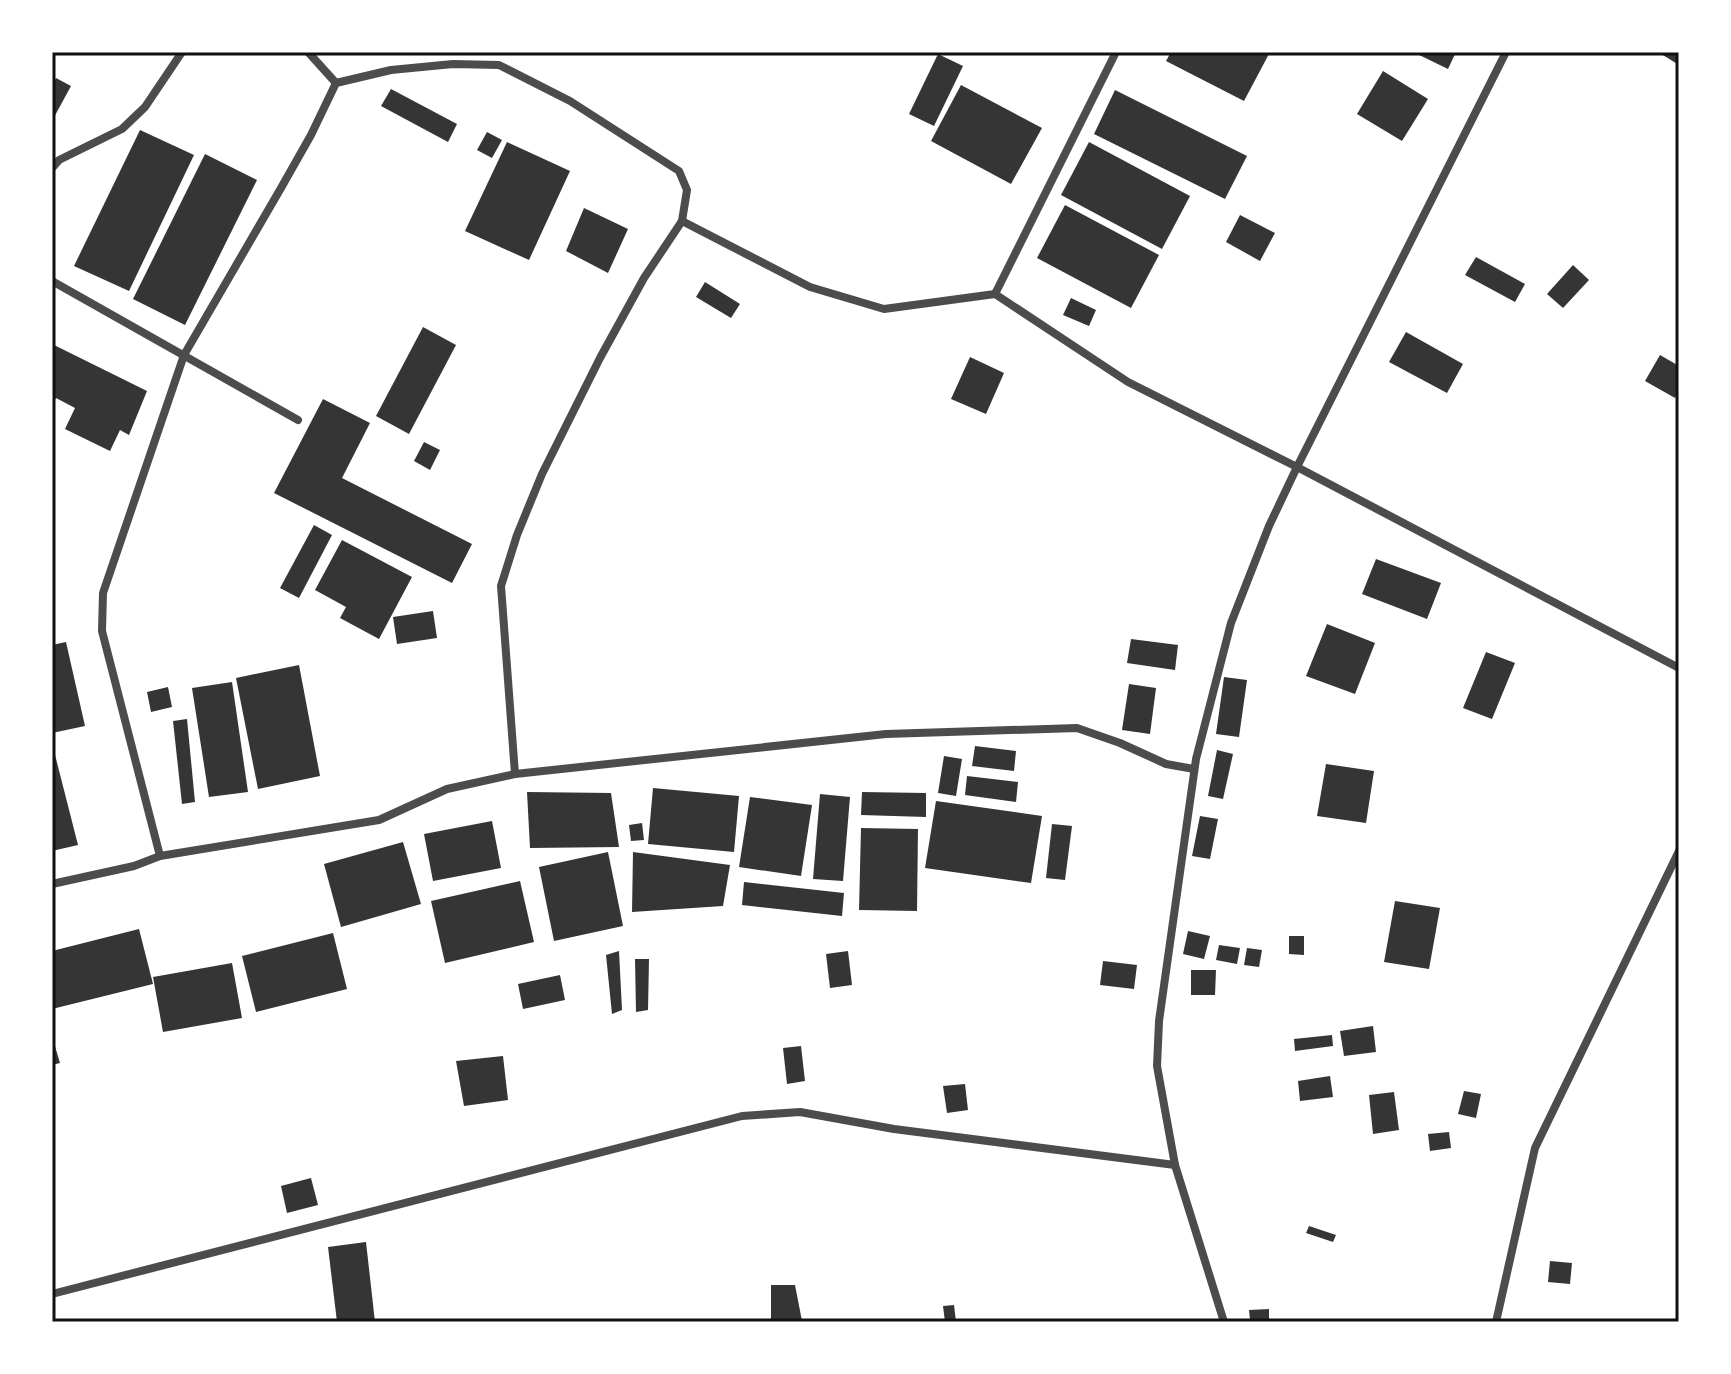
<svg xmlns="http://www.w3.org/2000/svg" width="1731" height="1374" font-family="Overpass,sans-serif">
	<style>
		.building { fill: #353535 }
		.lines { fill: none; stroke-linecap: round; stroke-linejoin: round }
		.minor { stroke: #4c4c4c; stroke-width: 8 }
		.neatline { fill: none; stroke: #111; stroke-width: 3 }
	</style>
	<rect width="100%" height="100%" fill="#fff"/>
	<g class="building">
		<polygon points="1171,52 1270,52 1244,101 1166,61"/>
		<polygon points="1413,52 1456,52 1448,69"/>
		<polygon points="1658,52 1679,52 1679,65"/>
		<polygon points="938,54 963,66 934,126 909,114"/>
		<polygon points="1383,71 1428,99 1402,141 1357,114"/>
		<polygon points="56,78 71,86 52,121 52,85"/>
		<polygon points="961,85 1042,128 1011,184 931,141"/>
		<polygon points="391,89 457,124 448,142 381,106"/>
		<polygon points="1115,90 1247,156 1225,199 1094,134"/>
		<polygon points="140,130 194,155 129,291 74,266"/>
		<polygon points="487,132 502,140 492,158 477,150"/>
		<polygon points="507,142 570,171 529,260 465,231"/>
		<polygon points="1089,142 1190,196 1162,249 1061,195"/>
		<polygon points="205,154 257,180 185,325 133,299"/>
		<polygon points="1065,205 1159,255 1131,308 1037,258"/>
		<polygon points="584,208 628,229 608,273 566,251"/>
		<polygon points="1240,215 1275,233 1260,261 1226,242"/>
		<polygon points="1476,257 1525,284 1515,302 1465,275"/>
		<polygon points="1573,265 1589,280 1563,308 1547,294"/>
		<polygon points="705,282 740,304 731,318 696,297"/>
		<polygon points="1071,298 1096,310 1089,326 1063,315"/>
		<polygon points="423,327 456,345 409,434 376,416"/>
		<polygon points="1406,332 1463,364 1447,393 1389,362"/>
		<polygon points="52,344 147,391 129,435 120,430 110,451 65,429 75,408 56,398 52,405"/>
		<polygon points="1660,355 1679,366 1679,390 1675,398 1645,381"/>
		<polygon points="970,357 1004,373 986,414 951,399"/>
		<polygon points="323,399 370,423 342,478 472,544 452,583 274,493"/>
		<polygon points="424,442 440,450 430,470 414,461"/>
		<polygon points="314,525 332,535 299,598 280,588"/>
		<polygon points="342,540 412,577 379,639 340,618 346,607 315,590"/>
		<polygon points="1376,559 1441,583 1427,619 1362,594"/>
		<polygon points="433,611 437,638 397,644 393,617"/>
		<polygon points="1327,624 1375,643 1355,694 1306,676"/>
		<polygon points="1131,639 1178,645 1175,670 1127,663"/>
		<polygon points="66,642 85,726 52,733 52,645"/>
		<polygon points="1486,652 1515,663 1492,719 1463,708"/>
		<polygon points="299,665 320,776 258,789 236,678"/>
		<polygon points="1224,677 1247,680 1239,737 1216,734"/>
		<polygon points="232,682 248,792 209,797 192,688"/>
		<polygon points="1129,684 1156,688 1150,734 1122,730"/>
		<polygon points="168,687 172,707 151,712 147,692"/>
		<polygon points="187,719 195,802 182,804 173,721"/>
		<polygon points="52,743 78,845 52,851"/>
		<polygon points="975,746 1016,751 1014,771 972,766"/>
		<polygon points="1217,750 1233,754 1223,799 1208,796"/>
		<polygon points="944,756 962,759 956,796 938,793"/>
		<polygon points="1326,764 1374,771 1366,823 1317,816"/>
		<polygon points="967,776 1018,782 1016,802 965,795"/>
		<polygon points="653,788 739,796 734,852 648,844"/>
		<polygon points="527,792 611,793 619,847 530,848"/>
		<polygon points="862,792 926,793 926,817 861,815"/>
		<polygon points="820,794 850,797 843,881 813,879"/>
		<polygon points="750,797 812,805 801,876 739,867"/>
		<polygon points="936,801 1042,816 1031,883 925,868"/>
		<polygon points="1200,816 1218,819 1210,859 1192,856"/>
		<polygon points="492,821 501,868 433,881 424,834"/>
		<polygon points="642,823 644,840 631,841 629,825"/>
		<polygon points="1052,824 1072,826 1065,880 1046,878"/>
		<polygon points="861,828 918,829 917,911 859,910"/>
		<polygon points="403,842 421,904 341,927 324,864"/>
		<polygon points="608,852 623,926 554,941 539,867"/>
		<polygon points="633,852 730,865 723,906 632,912"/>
		<polygon points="520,881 534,942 445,963 431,901"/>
		<polygon points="744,882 844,893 842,916 742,905"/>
		<polygon points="1395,901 1440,908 1429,969 1384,962"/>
		<polygon points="139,929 153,984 52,1009 52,951"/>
		<polygon points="1188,931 1210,936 1204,959 1183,954"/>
		<polygon points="333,933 347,989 256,1012 242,956"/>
		<polygon points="1289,936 1304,936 1304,955 1289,954"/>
		<polygon points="1219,945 1240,948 1237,964 1216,960"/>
		<polygon points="1247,948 1262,950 1259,967 1244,965"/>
		<polygon points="619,951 622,1010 612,1014 606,955"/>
		<polygon points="848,951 852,985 830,988 826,954"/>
		<polygon points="635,959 649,959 648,1010 636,1012"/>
		<polygon points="1103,961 1137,965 1134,989 1100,985"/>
		<polygon points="232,963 242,1018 163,1032 153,977"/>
		<polygon points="1191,970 1216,970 1215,995 1191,995"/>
		<polygon points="560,975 565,1000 523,1009 518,984"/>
		<polygon points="1373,1026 1376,1052 1344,1056 1340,1031"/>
		<polygon points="1332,1035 1333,1046 1295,1051 1294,1039"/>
		<polygon points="52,1036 60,1063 52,1065"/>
		<polygon points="801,1046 805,1081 787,1084 783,1048"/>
		<polygon points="503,1056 508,1100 464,1106 456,1061"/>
		<polygon points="1330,1076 1333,1097 1300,1101 1298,1081"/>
		<polygon points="965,1084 968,1110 947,1113 943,1086"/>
		<polygon points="1464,1091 1481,1094 1476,1118 1458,1114"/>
		<polygon points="1394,1092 1399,1130 1373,1134 1369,1095"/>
		<polygon points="1449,1132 1451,1148 1430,1151 1428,1134"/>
		<polygon points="311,1178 318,1205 287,1213 281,1186"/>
		<polygon points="1309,1226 1336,1235 1333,1242 1306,1233"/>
		<polygon points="366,1242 375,1322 337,1322 328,1247"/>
		<polygon points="1550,1261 1572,1263 1570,1284 1548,1282"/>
		<polygon points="771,1285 795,1285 802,1321 771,1322"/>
		<polygon points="954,1305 956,1322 945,1322 943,1306"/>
		<polygon points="1269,1309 1269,1321 1250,1320 1249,1310"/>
	</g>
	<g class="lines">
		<g class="minor">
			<polyline points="308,52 336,83"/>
			<polyline points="52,168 59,160 122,129 145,107 182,52"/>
			<polyline points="682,221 810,287 884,309 995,294 1128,382 1297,467 1679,668"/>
			<polyline points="52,281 298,420"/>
			<polyline points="995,294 1116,52"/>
			<polyline points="160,856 379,820 447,789 515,774 886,734 1077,728 1120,743 1166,764 1194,769"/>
			<polyline points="52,884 134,866 160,856 102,631 103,593 184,355 281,188 311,135 336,83 391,70 453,64 499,65 570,101 679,171 687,190 682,221 644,278 600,358 542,474 517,535 501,586 515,774"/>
			<polyline points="52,1294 742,1116 800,1112 894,1129 1175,1165"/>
			<polyline points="1224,1322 1175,1165 1157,1066 1159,1021 1196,759 1231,623 1269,526 1297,467 1506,52"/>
			<polyline points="1496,1322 1535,1148 1679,851"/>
		</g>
	</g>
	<rect width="1731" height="1374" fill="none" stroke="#ffffff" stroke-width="108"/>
	<rect x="54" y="54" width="1623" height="1266" class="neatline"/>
</svg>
